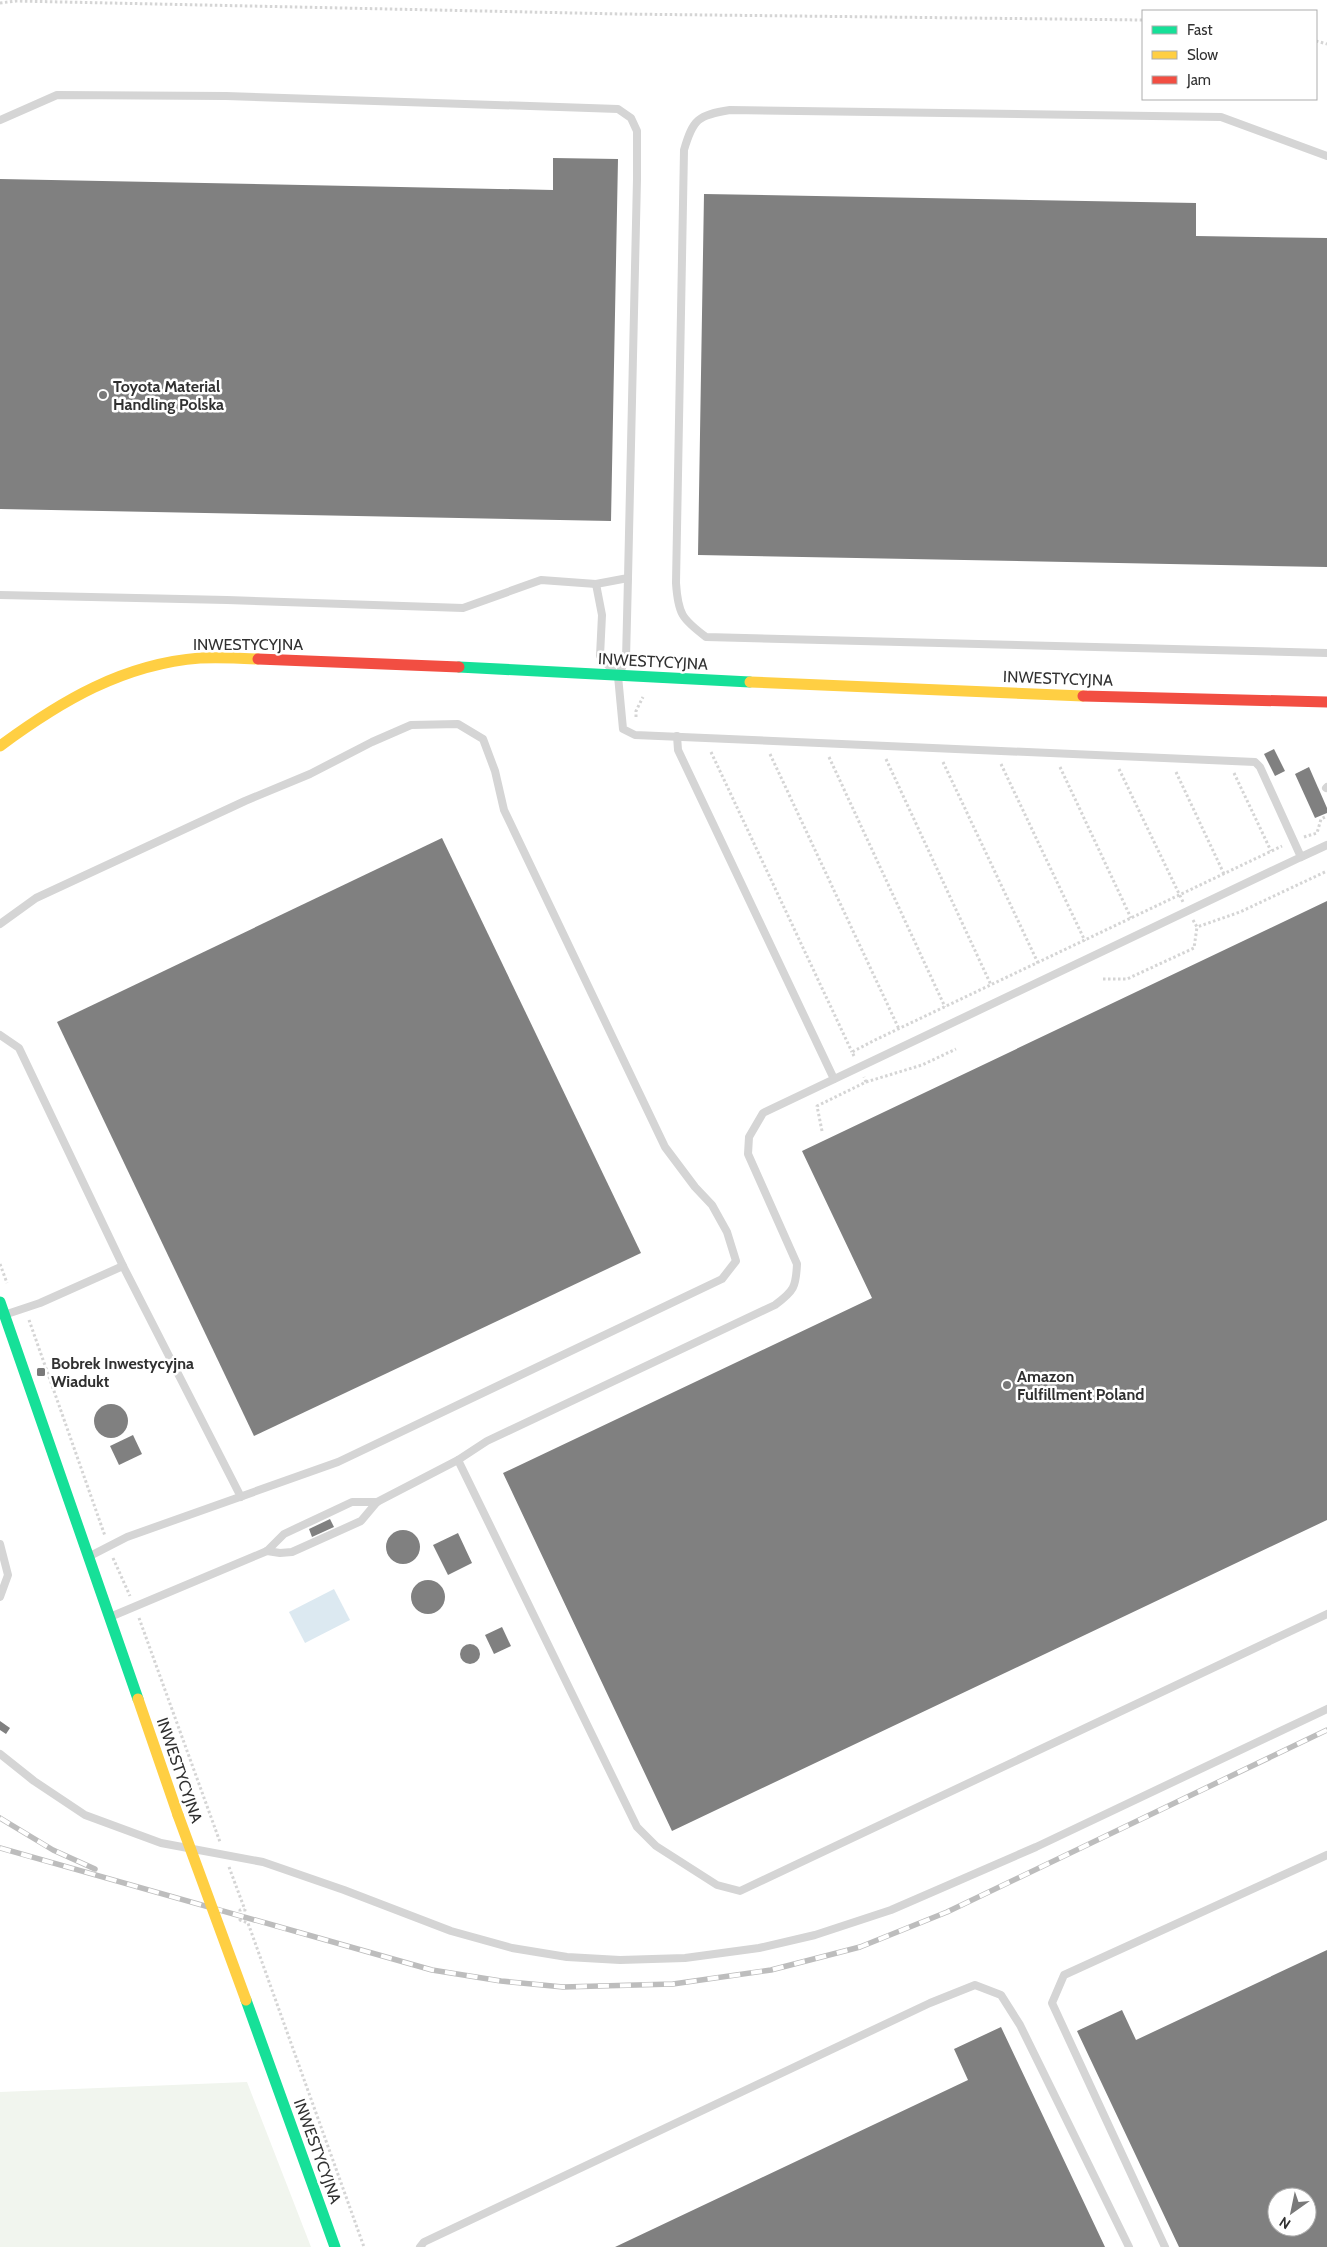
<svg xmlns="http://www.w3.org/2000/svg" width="1327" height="2247" font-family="Cabin,sans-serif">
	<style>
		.green { fill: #f1f5ee }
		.water { fill: #dce9f1 }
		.building { fill: #808080; fill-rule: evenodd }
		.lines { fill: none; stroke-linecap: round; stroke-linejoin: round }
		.path { stroke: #d5d5d5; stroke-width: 3; stroke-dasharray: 2.5 2.5; stroke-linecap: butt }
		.lane { stroke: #d5d5d5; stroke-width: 8 }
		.fast { stroke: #16e098; stroke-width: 11 }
		.slow { stroke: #ffcf43; stroke-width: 11 }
		.jam { stroke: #f24e42; stroke-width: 11 }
		.rail-casing { stroke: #bdbdbd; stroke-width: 5.5 }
		.rail { stroke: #fff; stroke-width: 4; stroke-dasharray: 11; stroke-linecap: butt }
		.slow-bridge { stroke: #ffcf43; stroke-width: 11 }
		.poi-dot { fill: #797979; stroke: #fff; stroke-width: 2 }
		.labels { text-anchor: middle; stroke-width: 5; stroke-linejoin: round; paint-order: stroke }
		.poi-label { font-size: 16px; font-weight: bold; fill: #313131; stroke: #fff; text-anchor: start }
		.street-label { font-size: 16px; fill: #313131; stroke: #fff }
	</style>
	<rect width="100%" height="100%" fill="#fff"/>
	<polygon class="green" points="247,2082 311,2247 0,2247 0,2092"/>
	<polygon class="water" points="334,1589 350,1620 305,1643 289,1612"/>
	<g class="building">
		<polygon points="553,158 618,159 611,521 0,509 0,179 553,190"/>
		<polygon points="704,194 1196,203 1196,236 1327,238 1327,567 698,555"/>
		<polygon points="1274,749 1285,771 1275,776 1264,754"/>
		<polygon points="1309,767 1327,808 1327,813 1315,818 1295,774"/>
		<polygon points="442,838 641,1253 254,1436 57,1022"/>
		<polygon points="1327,901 1327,1520 672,1831 503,1473 872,1298 802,1151"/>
		<circle cx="111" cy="1421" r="17"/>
		<polygon points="133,1435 142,1454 119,1465 110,1446"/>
		<polygon points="330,1519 334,1527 312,1537 309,1529"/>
		<circle cx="403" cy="1547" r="17"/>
		<polygon points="458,1533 472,1563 448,1575 433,1545"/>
		<circle cx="428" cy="1597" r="17"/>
		<polygon points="502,1627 511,1646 494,1654 485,1635"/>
		<circle cx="470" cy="1654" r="10"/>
		<polygon points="0,1721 10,1728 6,1734 0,1730"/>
		<path d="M1327,1950V2247H1179L1077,2031L1122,2010L1136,2040ZM1277,2197H1307V2227H1277Z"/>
		<polygon points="1001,2027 1105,2247 615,2247 968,2080 954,2049"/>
	</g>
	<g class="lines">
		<g class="path">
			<polyline points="0,3 16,1 622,14 1143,20"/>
			<polyline points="1316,41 1327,44"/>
			<polyline points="636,717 636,711 643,697"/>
			<polyline points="711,752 852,1052"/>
			<polyline points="770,754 899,1029"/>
			<polyline points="829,757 945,1007"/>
			<polyline points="886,759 991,985"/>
			<polyline points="943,762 1038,963"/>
			<polyline points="1001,764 1085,941"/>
			<polyline points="1060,767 1131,918"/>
			<polyline points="1119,769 1183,902"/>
			<polyline points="1176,772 1224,874"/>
			<polyline points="1234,773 1271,851"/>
			<polyline points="1304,837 1317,833 1321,819 1327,816"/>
			<polyline points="1193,920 1197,927 1240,912 1327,871"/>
			<polyline points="1103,979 1127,979 1194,948 1197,927"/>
			<polyline points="854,1056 852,1052 875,1040 1282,846"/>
			<polyline points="866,1082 922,1065 956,1049"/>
			<polyline points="822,1131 817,1106 866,1082 864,1077"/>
			<polyline points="0,1264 7,1283"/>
			<polyline points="29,1320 105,1536"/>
			<polyline points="113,1558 130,1596"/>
			<polyline points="139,1618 220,1842"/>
			<polyline points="229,1867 245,1910 240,1910 240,1920 248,1923 364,2247"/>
		</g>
		<g class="lane">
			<polyline points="0,120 57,95 226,96 618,109 631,118 637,131 637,179 628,578 596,584 541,580 463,608 227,600 0,595"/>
			<path d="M1327,156L1221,117L730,110C698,115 693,119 684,150L676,583C678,614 682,619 706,637L1327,653"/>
			<polyline points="596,584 602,615 600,656 613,671"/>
			<polyline points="677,736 678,750 834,1079"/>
			<polyline points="1326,788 1327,787"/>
			<polyline points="1301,857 1327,845"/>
			<polyline points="0,924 36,898 245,801 310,774 372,742 411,725 458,724 483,739 495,771 504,810 665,1147 695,1187 712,1205 727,1232 736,1261 722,1279 338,1462 127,1537 90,1556"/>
			<polyline points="0,1035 19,1048 123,1266 241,1497"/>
			<polyline points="7,1314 40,1303 123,1266"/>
			<polyline points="458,1460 637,1827 656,1846 717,1885 740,1891 1327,1614"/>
			<polyline points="0,1544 8,1575 0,1597"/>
			<path d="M267,1551L280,1553L292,1552L361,1521L377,1502L458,1460L487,1441L775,1305C794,1291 796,1287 797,1264L748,1154L749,1137L763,1113L1301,857L1260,767L1255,762L635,735L623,729L618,676L626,659L628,578"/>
			<polyline points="110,1617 267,1551 284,1534 352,1502 377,1502"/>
			<polyline points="0,1754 34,1781 85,1815 161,1843 263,1862 344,1890 451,1931 512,1948 567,1957 620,1960 685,1958 759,1948 815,1935 891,1910 1036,1847 1327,1709"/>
			<polyline points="420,2247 424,2242 930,2003 975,1985 1001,1995 1020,2025 1129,2247"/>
			<polyline points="1165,2247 1052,2003 1064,1975 1327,1855"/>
		</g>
		<g class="fast">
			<polyline points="459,667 750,682"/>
			<polyline points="0,1302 138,1699"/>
			<polyline points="246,2000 335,2247"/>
		</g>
		<g class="slow">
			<polyline points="750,682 1083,696"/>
			<path d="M0,746C61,701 123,664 200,658C219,657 239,658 258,659"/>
			<polyline points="138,1699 178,1815"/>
		</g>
		<g class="jam">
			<polyline points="258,659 459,667"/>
			<polyline points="1083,696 1327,702"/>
		</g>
		<defs>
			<g id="rail">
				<polyline points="0,1818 53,1850 95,1869"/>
				<polyline points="0,1848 432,1970 501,1981 563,1987 673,1984 771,1970 860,1947 947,1912 1327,1730"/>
			</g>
		</defs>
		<use href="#rail" class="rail-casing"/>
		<use href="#rail" class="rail"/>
		<polyline class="slow-bridge" points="178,1815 246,2000"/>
	</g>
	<g class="poi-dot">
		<circle cx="103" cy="395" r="5"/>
		<rect x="36" y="1367" width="10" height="10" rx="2.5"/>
		<circle cx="1007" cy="1385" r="5"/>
	</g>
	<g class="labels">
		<g class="poi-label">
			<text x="113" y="392">Toyota Material<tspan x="113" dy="18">Handling Polska</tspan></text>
			<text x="51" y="1369">Bobrek Inwestycyjna<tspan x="51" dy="18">Wiadukt</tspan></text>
			<text x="1017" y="1382">Amazon<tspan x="1017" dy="18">Fulfillment Poland</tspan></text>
		</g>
		<g class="street-label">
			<text x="248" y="650">INWESTYCYJNA</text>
			<text transform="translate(653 661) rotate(3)" y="6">INWESTYCYJNA</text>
			<text transform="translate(1058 678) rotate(2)" y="6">INWESTYCYJNA</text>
			<text transform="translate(180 1770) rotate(71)" y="6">INWESTYCYJNA</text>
			<text transform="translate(318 2151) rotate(70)" y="6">INWESTYCYJNA</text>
		</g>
	</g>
	<rect x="1142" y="10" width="175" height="90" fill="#ffffff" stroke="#adadad"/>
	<rect x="1152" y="26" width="25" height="8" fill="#16e098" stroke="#adadad"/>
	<text x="1187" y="35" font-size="15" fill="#313131">Fast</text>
	<rect x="1152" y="51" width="25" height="8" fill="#ffcf43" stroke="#adadad"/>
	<text x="1187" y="60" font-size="15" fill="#313131">Slow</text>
	<rect x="1152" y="76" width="25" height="8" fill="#f24e42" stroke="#adadad"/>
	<text x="1187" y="85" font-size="15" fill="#313131">Jam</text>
	<g transform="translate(1292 2212) rotate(213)"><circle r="24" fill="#ffffff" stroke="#adadad"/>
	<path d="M0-4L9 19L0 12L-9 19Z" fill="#797979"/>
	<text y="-8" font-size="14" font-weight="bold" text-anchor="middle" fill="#313131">N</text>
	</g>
</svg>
